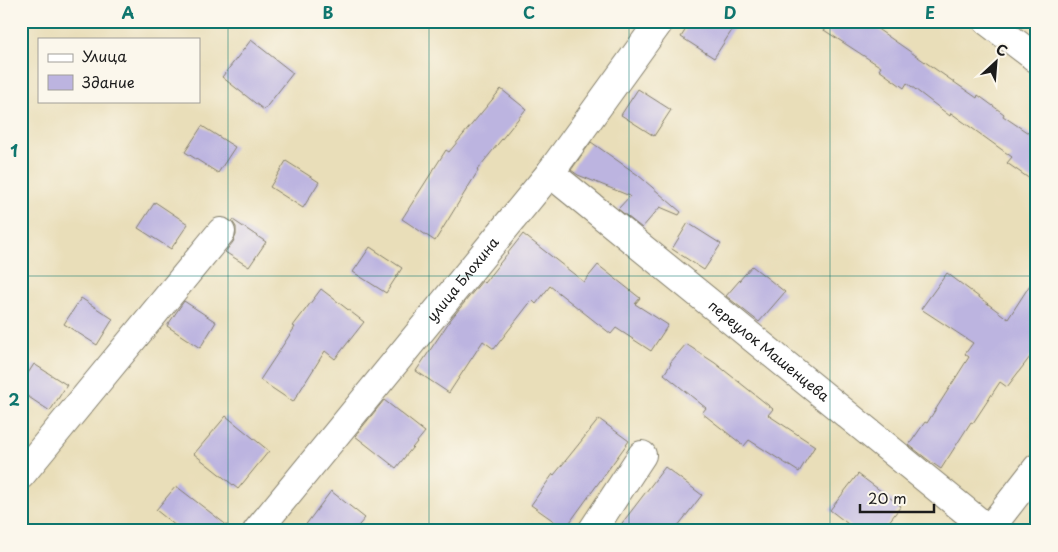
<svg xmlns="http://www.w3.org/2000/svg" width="1058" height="552" font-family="'Playpen Sans',sans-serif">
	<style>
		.building { fill: #bcb4e0 }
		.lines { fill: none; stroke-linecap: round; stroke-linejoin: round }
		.minor-casing { stroke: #827d6a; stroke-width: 30 }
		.minor { stroke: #fff; stroke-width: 28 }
		.grid { fill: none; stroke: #0f766e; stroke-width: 1; stroke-opacity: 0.55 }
		.labels { text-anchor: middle; stroke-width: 4; stroke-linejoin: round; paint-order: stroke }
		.street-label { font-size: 14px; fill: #1c1c1c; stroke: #fbf7ec }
		.neatline { fill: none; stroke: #0f766e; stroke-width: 2 }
		.grid-label { font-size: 16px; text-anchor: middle; font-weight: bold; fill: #0f766e }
	</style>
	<rect width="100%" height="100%" fill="#fbf7ec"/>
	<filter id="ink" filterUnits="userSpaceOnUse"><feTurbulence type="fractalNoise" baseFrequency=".02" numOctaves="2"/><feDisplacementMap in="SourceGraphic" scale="10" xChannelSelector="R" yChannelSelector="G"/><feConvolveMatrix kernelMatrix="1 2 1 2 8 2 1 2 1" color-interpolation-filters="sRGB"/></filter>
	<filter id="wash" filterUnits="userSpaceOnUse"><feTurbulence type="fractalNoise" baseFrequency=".0096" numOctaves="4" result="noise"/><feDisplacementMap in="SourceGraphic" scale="20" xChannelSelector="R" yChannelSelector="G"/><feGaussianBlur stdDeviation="1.12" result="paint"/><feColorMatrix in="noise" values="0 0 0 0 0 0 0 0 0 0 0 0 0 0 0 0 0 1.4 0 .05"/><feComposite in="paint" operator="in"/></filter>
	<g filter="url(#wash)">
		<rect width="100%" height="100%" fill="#e9deb9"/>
		<g id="blocks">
			<g class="building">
				<polygon points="691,21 738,21 714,58 681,37"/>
				<polygon points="810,21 866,21 977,98 978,95 1004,114 1003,116 1037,139 1037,184 1007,163 1012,157 951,113 950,116 907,83 904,88 879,70 881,67"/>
				<polygon points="251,40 293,73 264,110 222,77"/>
				<polygon points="501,89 526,109 477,170 478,171 435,241 402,219 446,150 449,152"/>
				<polygon points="638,89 671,110 654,136 621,115"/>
				<polygon points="202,126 235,147 218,173 185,152"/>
				<polygon points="591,142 638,175 681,212 679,215 660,207 642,228 618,209 630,196 578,175 571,170"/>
				<polygon points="286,161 319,182 303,208 270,187"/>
				<polygon points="155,202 188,224 171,249 138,228"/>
				<polygon points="233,220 266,242 249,267 225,252 233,242 236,235 236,227 232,221"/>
				<polygon points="688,223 721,244 704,270 672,249"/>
				<polygon points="523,234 584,282 598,265 640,298 635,304 668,325 651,351 616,328 611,334 550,286 536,304 532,300 494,349 483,341 449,393 416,371 451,319 482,281 484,283"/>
				<polygon points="370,247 402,268 386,293 353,272"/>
				<polygon points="752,266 785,292 759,322 726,296"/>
				<polygon points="947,273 1008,319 1037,274 1037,348 1007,387 1000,382 973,423 971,422 941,469 928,460 909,445 925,422 927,423 969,357 965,354 973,343 921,309"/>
				<polygon points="321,289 364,322 335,359 325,351 293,402 260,380 295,327 293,326"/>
				<polygon points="81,298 113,319 97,345 64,324"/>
				<polygon points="184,301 216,322 200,348 167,326"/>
				<polygon points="686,344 715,363 773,409 768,415 815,446 799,472 749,440 744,446 702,413 706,408 664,374 671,364 670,363"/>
				<polygon points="34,364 67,385 50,411 21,392 21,384"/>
				<polygon points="384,400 425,432 396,468 355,436"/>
				<polygon points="226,416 269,451 238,489 194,454"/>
				<polygon points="599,419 629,441 565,529 531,505 553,474 554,475"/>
				<polygon points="665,467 702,495 674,531 616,531"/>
				<polygon points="858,474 901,506 882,531 857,531 830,510"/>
				<polygon points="176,486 215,516 234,531 182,531 156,510"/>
				<polygon points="331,491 365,518 354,531 301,531"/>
			</g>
		</g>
	</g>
	<g filter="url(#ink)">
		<use href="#blocks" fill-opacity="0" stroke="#827d6a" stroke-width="1"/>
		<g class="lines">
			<defs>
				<g id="minor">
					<polyline points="987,21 1037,59"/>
					<path id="s1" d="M550,173L989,530"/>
					<polyline points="21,475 221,232"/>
					<path id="s2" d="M257,531L550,173L660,21"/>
					<polyline points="592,531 642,455"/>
					<polyline points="988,531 1037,468"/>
				</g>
			</defs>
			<use href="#minor" class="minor-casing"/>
			<use href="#minor" class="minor"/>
		</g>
	</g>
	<path class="grid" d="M228,21V531M429,21V531M629,21V531M830,21V531M21,276H1037"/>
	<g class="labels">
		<g class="street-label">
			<text dy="5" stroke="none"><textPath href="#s2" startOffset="325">улица Блохина</textPath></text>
			<text dy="5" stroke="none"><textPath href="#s1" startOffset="282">переулок Машенцева</textPath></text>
		</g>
	</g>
	<rect width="1058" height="552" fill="none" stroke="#fbf7ec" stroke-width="55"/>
	<rect x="38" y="38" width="162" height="65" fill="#fbf7ec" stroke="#a29f99"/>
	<rect x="48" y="54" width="25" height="8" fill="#ffffff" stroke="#a29f99"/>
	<text x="82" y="62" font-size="15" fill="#1c1c1c">Улица</text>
	<rect x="48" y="75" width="25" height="15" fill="#bcb4e0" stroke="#a29f99"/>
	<text x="82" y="88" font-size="15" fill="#1c1c1c">Здание</text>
	<g transform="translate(996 62) rotate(26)" stroke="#fbf7ec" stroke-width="4" paint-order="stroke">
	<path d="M0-4L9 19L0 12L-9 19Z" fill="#1c1c1c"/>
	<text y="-8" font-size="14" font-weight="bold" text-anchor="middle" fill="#1c1c1c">С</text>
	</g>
	<path d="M860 504v8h74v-8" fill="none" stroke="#1c1c1c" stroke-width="2.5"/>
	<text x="868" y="504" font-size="15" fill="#1c1c1c" stroke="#fbf7ec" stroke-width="4" paint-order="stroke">20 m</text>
	<rect x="28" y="28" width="1002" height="496" class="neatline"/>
	<g class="grid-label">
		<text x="128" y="19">A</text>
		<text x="328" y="19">B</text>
		<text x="529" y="19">C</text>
		<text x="730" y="19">D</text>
		<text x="930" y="19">E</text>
		<text x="14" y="157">1</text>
		<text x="14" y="406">2</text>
	</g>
</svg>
